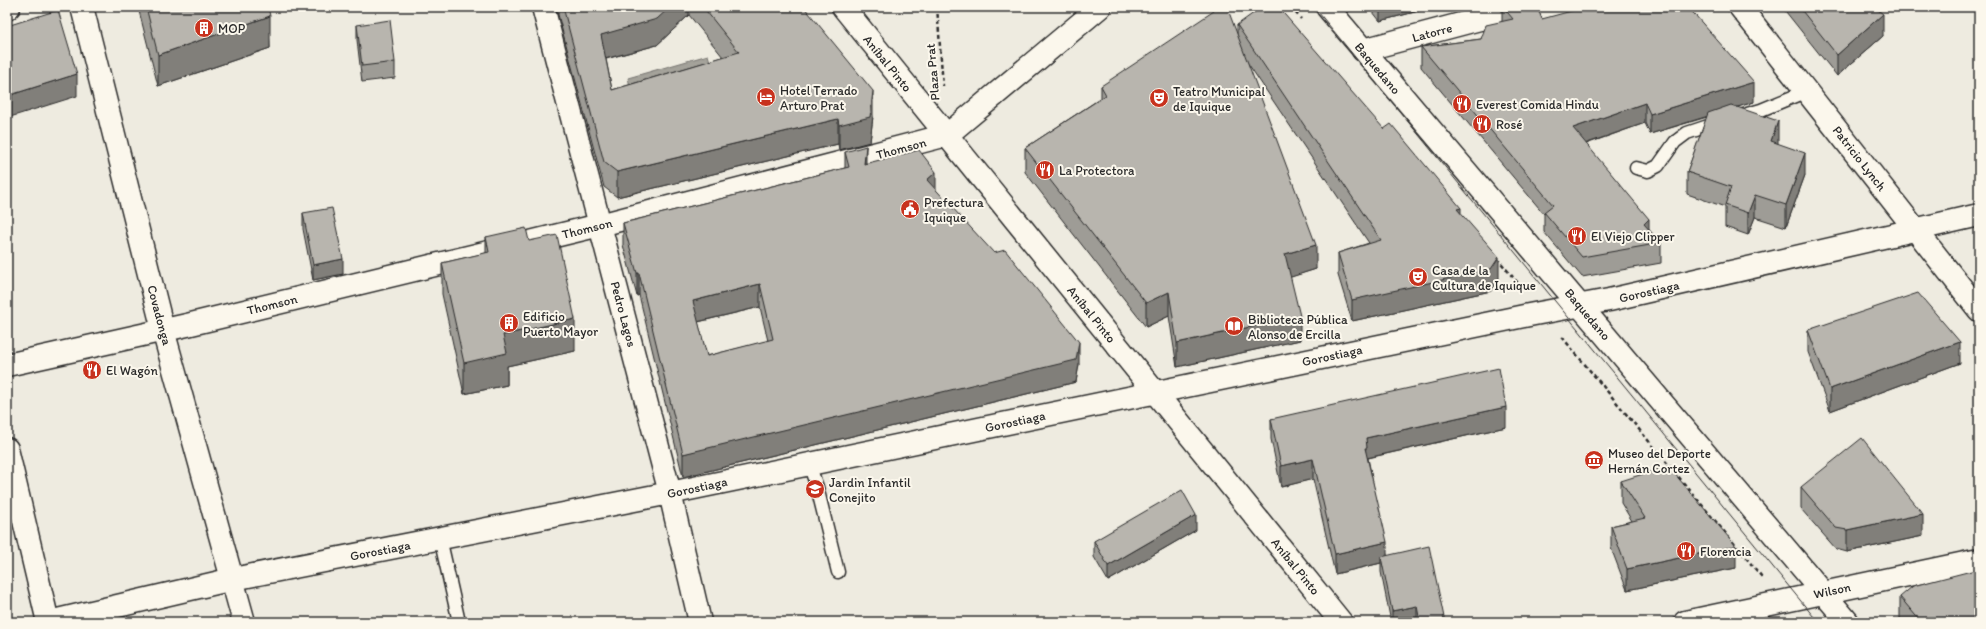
<svg xmlns="http://www.w3.org/2000/svg" width="1986" height="629" font-family="Itim,sans-serif">
	<style>
		.water { fill: #a4a29a; stroke: #74726e }
		.lines { fill: none; stroke-linecap: round; stroke-linejoin: round }
		.lane-casing { stroke: #2b2b2b; stroke-width: 15 }
		.street-casing { stroke: #2b2b2b; stroke-width: 25 }
		.secondary-casing { stroke: #2b2b2b; stroke-width: 25 }
		.primary-casing { stroke: #2b2b2b; stroke-width: 25 }
		.path { stroke: #2b2b2b; stroke-width: 2.5; stroke-dasharray: 4 3; stroke-linecap: butt }
		.lane { stroke: #fbf7ec; stroke-width: 12 }
		.street { stroke: #fbf7ec; stroke-width: 22 }
		.secondary { stroke: #fbf7ec; stroke-width: 22 }
		.primary { stroke: #fbf7ec; stroke-width: 22 }
		.tram { stroke: #2b2b2b; stroke-width: 1 }
		.wall { fill: #9e9c96; stroke: #2b2b2b; fill-rule: evenodd }
		.shaded-wall { fill: #817f7a; stroke: #2b2b2b }
		.building { fill: #b8b5ae; stroke: #2b2b2b; fill-rule: evenodd }
		.labels { text-anchor: middle; stroke-width: 4; stroke-linejoin: round; paint-order: stroke }
		.poi-label { font-size: 13px; fill: #2b2b2b; stroke: #fbf7ec; text-anchor: start }
		.street-label { font-size: 13px; fill: #2b2b2b; stroke: #fbf7ec }
	</style>
	<rect width="100%" height="100%" fill="#eeebe0"/>
	<filter id="ink" filterUnits="userSpaceOnUse"><feTurbulence type="fractalNoise" baseFrequency=".025" numOctaves="2"/><feDisplacementMap in="SourceGraphic" scale="8" xChannelSelector="R" yChannelSelector="G"/><feConvolveMatrix kernelMatrix="1 2 1 2 8 2 1 2 1" color-interpolation-filters="sRGB"/></filter>
	<g filter="url(#ink)">
		<polygon class="water" points="708,55 712,68 631,90 628,78"/>
		<g class="lines">
			<defs>
				<g id="lane">
					<polyline points="1737,117 1761,110 1807,91"/>
					<polyline points="1636,168 1648,171 1658,166 1675,142 1687,133 1717,123"/>
					<polyline points="809,464 817,487 838,572"/>
					<polyline points="440,538 459,622"/>
				</g>
				<g id="street">
					<polyline points="82,7 163,330 244,622"/>
					<polyline points="543,7 670,493 700,622"/>
					<polyline points="1327,7 1848,622"/>
					<polyline points="1363,50 1525,7"/>
					<polyline points="7,365 187,325 600,225 947,135 1100,7"/>
					<polyline points="49,622 233,579 670,493 1529,315 1609,300 1979,215"/>
					<polyline points="1685,622 1979,560"/>
				</g>
				<g id="secondary">
					<polyline points="843,7 1341,622"/>
					<polyline points="1740,7 1979,310"/>
					<polyline points="7,9 9,7"/>
				</g>
				<polyline id="primary" points="7,449 48,622"/>
			</defs>
			<use href="#lane" class="lane-casing"/>
			<use href="#street" class="street-casing"/>
			<use href="#secondary" class="secondary-casing"/>
			<use href="#primary" class="primary-casing"/>
			<g class="path">
				<polyline points="937,7 943,86"/>
				<polyline points="1291,7 1301,19"/>
				<polyline points="1497,258 1522,288"/>
				<polyline points="1562,337 1762,577"/>
			</g>
			<use href="#lane" class="lane"/>
			<use href="#street" class="street"/>
			<use href="#secondary" class="secondary"/>
			<use href="#primary" class="primary"/>
			<polyline class="tram" points="1314,7 1818,622"/>
		</g>
		<g class="wall">
			<polygon points="138,7 268,7 270,48 158,86"/>
			<path d="M556,7H804L873,116L870,142L839,150L838,144L617,197L604,187ZM689,15L723,57L612,90L606,59L657,45Z"/>
			<polygon points="1369,7 1434,7 1380,21"/>
			<polygon points="1502,7 1537,7 1542,19 1754,102 1737,107 1778,144 1805,175 1786,227 1755,217 1748,235 1725,227 1725,207 1687,194 1687,172 1707,117 1650,134 1645,123 1586,144 1649,230 1661,243 1661,263 1582,277 1544,232 1544,214 1421,67 1421,47 1481,39 1502,21"/>
			<polygon points="1782,7 1874,7 1883,36 1837,76"/>
			<polygon points="357,25 395,62 395,78 362,82 357,40"/>
			<polygon points="1237,25 1384,129 1461,214 1499,279 1491,291 1352,321 1338,275 1338,253 1369,243 1247,62 1316,269 1290,277 1300,340 1177,367 1169,316 1146,327 1025,172 1025,148 1101,98 1101,86 1237,35"/>
			<path d="M845,152L866,163L936,190L1079,364L1076,382L683,477L639,295L637,296L623,245V223L845,168ZM760,307L768,341L707,356L698,322Z"/>
			<polygon points="303,213 343,274 313,280 303,229"/>
			<polygon points="486,237 529,241 575,351 507,366 507,385 464,394 442,294 442,263 486,253"/>
			<polygon points="1808,330 1960,363 1830,411 1808,352"/>
			<polygon points="1271,419 1506,427 1368,458 1387,555 1445,622 1391,622 1381,572 1381,563 1335,574 1313,479 1281,487 1271,439"/>
			<polygon points="1621,481 1736,568 1627,590 1611,548 1611,526 1632,521 1621,503"/>
			<polygon points="1801,487 1923,536 1847,552 1836,549 1801,509"/>
			<polygon points="1196,530 1108,581 1094,557 1094,541"/>
			<polygon points="1900,597 1979,622 1902,622 1900,619"/>
		</g>
		<g class="shaded-wall">
			<polygon points="670,7 689,7 689,15 657,45 601,60 601,35"/>
			<polygon points="1380,7 1434,7 1380,21"/>
			<polygon points="1883,14 1883,36 1837,76 1837,55"/>
			<polygon points="270,16 270,48 158,86 158,55"/>
			<polygon points="77,74 77,96 7,118 7,96"/>
			<polygon points="1754,82 1754,102 1650,134 1650,114"/>
			<polygon points="873,91 873,116 870,142 839,150 839,125"/>
			<polygon points="1645,103 1645,123 1573,148 1573,128"/>
			<polygon points="838,119 838,144 617,197 617,172"/>
			<polygon points="1778,121 1778,143 1771,163 1771,141"/>
			<polygon points="866,146 866,169 864,164"/>
			<polygon points="1805,153 1805,175 1786,227 1786,205"/>
			<polygon points="936,172 936,195 927,180"/>
			<polygon points="1755,195 1755,217 1748,235 1748,213"/>
			<polygon points="1461,208 1461,230 1457,209"/>
			<polygon points="1649,219 1649,239 1644,224"/>
			<polygon points="1316,245 1316,269 1285,279 1285,254"/>
			<polygon points="1499,257 1499,279 1491,291 1352,321 1352,300"/>
			<polygon points="343,259 343,274 313,280 313,265"/>
			<polygon points="637,273 639,273 639,295 637,296"/>
			<polygon points="760,284 760,307 693,323 693,301"/>
			<polygon points="1169,292 1169,316 1146,327 1146,303"/>
			<polygon points="1300,316 1300,340 1177,367 1177,343"/>
			<polygon points="575,319 575,351 507,366 507,385 464,394 464,363 503,335"/>
			<polygon points="1079,342 1079,364 1076,382 683,477 683,454"/>
			<polygon points="1960,342 1960,363 1830,411 1830,389"/>
			<polygon points="1506,407 1506,427 1367,458 1365,468 1366,438"/>
			<polygon points="1313,459 1313,479 1281,487 1281,466"/>
			<polygon points="1923,514 1923,536 1847,552 1847,530"/>
			<polygon points="1196,515 1196,530 1108,581 1108,566"/>
			<polygon points="1387,542 1387,562 1381,557 1381,563 1335,574 1335,554"/>
			<polygon points="1736,546 1736,568 1627,590 1627,569"/>
			<polygon points="1417,606 1417,622 1392,622 1392,611"/>
		</g>
		<g class="building">
			<polygon points="146,7 268,7 270,16 158,55"/>
			<polygon points="563,7 670,7 657,19 601,35 612,90 739,52 703,7 804,7 873,91 870,117 839,125 838,119 617,172 604,162"/>
			<polygon points="1220,7 1227,7 1316,245 1285,254 1300,316 1177,343 1169,292 1146,303 1025,148 1106,95 1101,86"/>
			<polygon points="1262,7 1278,7 1384,129 1391,124 1461,208 1457,209 1499,257 1491,269 1352,300 1338,253 1381,240 1237,25"/>
			<polygon points="1503,7 1537,7 1542,19 1586,7 1688,7 1754,82 1650,114 1645,103 1573,128 1649,219 1644,224 1661,243 1582,257 1544,212 1553,205 1421,47 1481,39 1486,25 1513,19"/>
			<polygon points="1799,7 1874,7 1883,14 1837,55"/>
			<polygon points="58,10 77,74 7,96 7,26"/>
			<polygon points="390,20 395,62 362,66 357,25"/>
			<polygon points="1731,105 1778,121 1771,141 1805,153 1786,205 1755,195 1748,213 1725,205 1731,187 1687,172 1708,113"/>
			<path d="M866,146L864,164L919,150L936,172L927,180L994,253L1005,250L1079,342L1076,360L683,454L639,273H637L623,223L849,167L845,152ZM760,284L773,339L707,356L693,301Z"/>
			<polygon points="332,208 343,259 313,265 303,213"/>
			<polygon points="526,228 529,241 557,235 575,319 503,335 507,353 464,363 442,263 489,252 486,237"/>
			<polygon points="1918,293 1960,342 1830,389 1808,330"/>
			<polygon points="1499,368 1506,407 1366,438 1367,448 1365,448 1387,542 1335,554 1313,459 1281,466 1271,419"/>
			<polygon points="1862,438 1923,514 1847,530 1836,528 1801,487"/>
			<polygon points="1668,466 1736,546 1627,569 1611,526 1645,518 1621,481"/>
			<polygon points="1182,490 1196,515 1108,566 1094,541"/>
			<polygon points="1429,546 1445,622 1420,622 1417,606 1392,611 1381,557"/>
			<polygon points="1979,569 1979,622 1921,622 1900,597 1913,586"/>
		</g>
	</g>
	<defs>
		<symbol id="building-disc" viewBox="-11 -11 22 22"><circle r="9.5" fill="#c8321e" stroke="#fbf7ec"/><path d="M-4-6H4V6H1V3H-1V6H-4ZM-2.5-4.3h1.7v1.8h-1.7ZM.8-4.3h1.7v1.8H.8ZM-2.5-1h1.7V.8h-1.7ZM.8-1h1.7V.8H.8Z" fill="#fff"/></symbol>
		<symbol id="hotel-disc" viewBox="-11 -11 22 22"><circle r="9.5" fill="#c8321e" stroke="#fbf7ec"/><path d="M-6-4.5h1.5V1H6V5H4.5V3h-9V5H-6ZM-4 0a1.8 1.8 0 1 1 3.6 0ZM.5 0V-2.5h3Q6-2.5 6 0Z" fill="#fff"/></symbol>
		<symbol id="theatre-disc" viewBox="-11 -11 22 22"><circle r="9.5" fill="#c8321e" stroke="#fbf7ec"/><path d="M-5-5.5Q0-4 5-5.5V0Q5 5 0 6Q-5 5-5 0ZM-3.3-2.5H-1v1.5H-3.3ZM1-2.5H3.3v1.5H1ZM-2.8 1Q0 5.5 2.8 1Z" fill="#fff"/></symbol>
		<symbol id="restaurant-disc" viewBox="-11 -11 22 22"><circle r="9.5" fill="#c8321e" stroke="#fbf7ec"/><path d="M-5-6h1v4h1v-4h1v4h1v-4h1v5L-1.5 .5V6h-2V.5L-5-1ZM5-6V6H3V1.5H1.5Q1.5-4 5-6Z" fill="#fff"/></symbol>
		<symbol id="civic-disc" viewBox="-11 -11 22 22"><circle r="9.5" fill="#c8321e" stroke="#fbf7ec"/><path d="M-.6-6.5H3V-4.5H.6V-3L4-1V1h2V6H-6V1h2V-1L-.6-3ZM-1.2 2.5V6h2.4V2.5Z" fill="#fff"/></symbol>
		<symbol id="library-disc" viewBox="-11 -11 22 22"><circle r="9.5" fill="#c8321e" stroke="#fbf7ec"/><path d="M-6-4Q-3-5.5-.7-3.5V5Q-3 3-6 4ZM6-4Q3-5.5 .7-3.5V5Q3 3 6 4Z" fill="#fff"/></symbol>
		<symbol id="museum-disc" viewBox="-11 -11 22 22"><circle r="9.5" fill="#c8321e" stroke="#fbf7ec"/><path d="M0-6L6-3V-2H-6V-3ZM-5-1h2V3h-2ZM-1-1h2V3h-2ZM3-1h2V3H3ZM-6 4H6V6H-6Z" fill="#fff"/></symbol>
		<symbol id="school-disc" viewBox="-11 -11 22 22"><circle r="9.5" fill="#c8321e" stroke="#fbf7ec"/><path d="M0-5L7-2L0 1L-7-2ZM-4 1L0 2.5L4 1V4Q0 6-4 4Z" fill="#fff"/></symbol>
	</defs>
	<g fill-rule="evenodd">
		<use href="#building-disc" x="193" y="17" width="22" height="22"/>
		<use href="#hotel-disc" x="755" y="86" width="22" height="22"/>
		<use href="#theatre-disc" x="1148" y="87" width="22" height="22"/>
		<use href="#restaurant-disc" x="1451" y="93" width="22" height="22"/>
		<use href="#restaurant-disc" x="1471" y="113" width="22" height="22"/>
		<use href="#restaurant-disc" x="1034" y="159" width="22" height="22"/>
		<use href="#civic-disc" x="899" y="198" width="22" height="22"/>
		<use href="#restaurant-disc" x="1566" y="225" width="22" height="22"/>
		<use href="#theatre-disc" x="1407" y="266" width="22" height="22"/>
		<use href="#building-disc" x="498" y="312" width="22" height="22"/>
		<use href="#library-disc" x="1223" y="315" width="22" height="22"/>
		<use href="#restaurant-disc" x="81" y="359" width="22" height="22"/>
		<use href="#museum-disc" x="1583" y="449" width="22" height="22"/>
		<use href="#school-disc" x="804" y="478" width="22" height="22"/>
		<use href="#restaurant-disc" x="1675" y="540" width="22" height="22"/>
	</g>
	<g class="labels">
		<g class="poi-label">
			<text x="218" y="33">MOP</text>
			<text x="780" y="95">Hotel Terrado<tspan x="780" dy="15">Arturo Prat</tspan></text>
			<text x="1173" y="96">Teatro Municipal<tspan x="1173" dy="15">de Iquique</tspan></text>
			<text x="1476" y="109">Everest Comida Hindu</text>
			<text x="1496" y="129">Rosé</text>
			<text x="1059" y="175">La Protectora</text>
			<text x="924" y="207">Prefectura<tspan x="924" dy="15">Iquique</tspan></text>
			<text x="1591" y="241">El Viejo Clipper</text>
			<text x="1432" y="275">Casa de la<tspan x="1432" dy="15">Cultura de Iquique</tspan></text>
			<text x="523" y="321">Edificio<tspan x="523" dy="15">Puerto Mayor</tspan></text>
			<text x="1248" y="324">Biblioteca Pública<tspan x="1248" dy="15">Alonso de Ercilla</tspan></text>
			<text x="106" y="375">El Wagón</text>
			<text x="1608" y="458">Museo del Deporte<tspan x="1608" dy="15">Hernán Cortez</tspan></text>
			<text x="829" y="487">Jardin Infantil<tspan x="829" dy="15">Conejito</tspan></text>
			<text x="1700" y="556">Florencia</text>
		</g>
		<g class="street-label">
			<text transform="translate(1432 32) rotate(-15)" y="5">Latorre</text>
			<text transform="translate(888 63) rotate(51)" y="5">Aníbal Pinto</text>
			<text transform="translate(1378 68) rotate(50)" y="5">Baquedano</text>
			<text transform="translate(932 72) rotate(-95)" y="5">Plaza Prat</text>
			<text transform="translate(901 148) rotate(-15)" y="5">Thomson</text>
			<text transform="translate(1860 158) rotate(52)" y="5">Patricio Lynch</text>
			<text transform="translate(587 228) rotate(-14)" y="5">Thomson</text>
			<text transform="translate(1649 291) rotate(-13)" y="5">Gorostiaga</text>
			<text transform="translate(272 304) rotate(-14)" y="5">Thomson</text>
			<text transform="translate(624 314) rotate(75)" y="5">Pedro Lagos</text>
			<text transform="translate(1092 314) rotate(51)" y="5">Aníbal Pinto</text>
			<text transform="translate(1588 314) rotate(50)" y="5">Baquedano</text>
			<text transform="translate(160 315) rotate(75)" y="5">Covadonga</text>
			<text transform="translate(1332 355) rotate(-12)" y="5">Gorostiaga</text>
			<text transform="translate(1015 421) rotate(-12)" y="5">Gorostiaga</text>
			<text transform="translate(697 487) rotate(-12)" y="5">Gorostiaga</text>
			<text transform="translate(380 550) rotate(-11)" y="5">Gorostiaga</text>
			<text transform="translate(1296 566) rotate(51)" y="5">Aníbal Pinto</text>
			<text transform="translate(1832 590) rotate(-12)" y="5">Wilson</text>
		</g>
	</g>
	<rect width="1986" height="629" fill="none" stroke="#fbf7ec" stroke-width="24"/>
	<rect x="12" y="12" width="1962" height="605" fill="none" stroke="#2b2b2b" stroke-width="1.5" filter="url(#ink)"/>
</svg>
